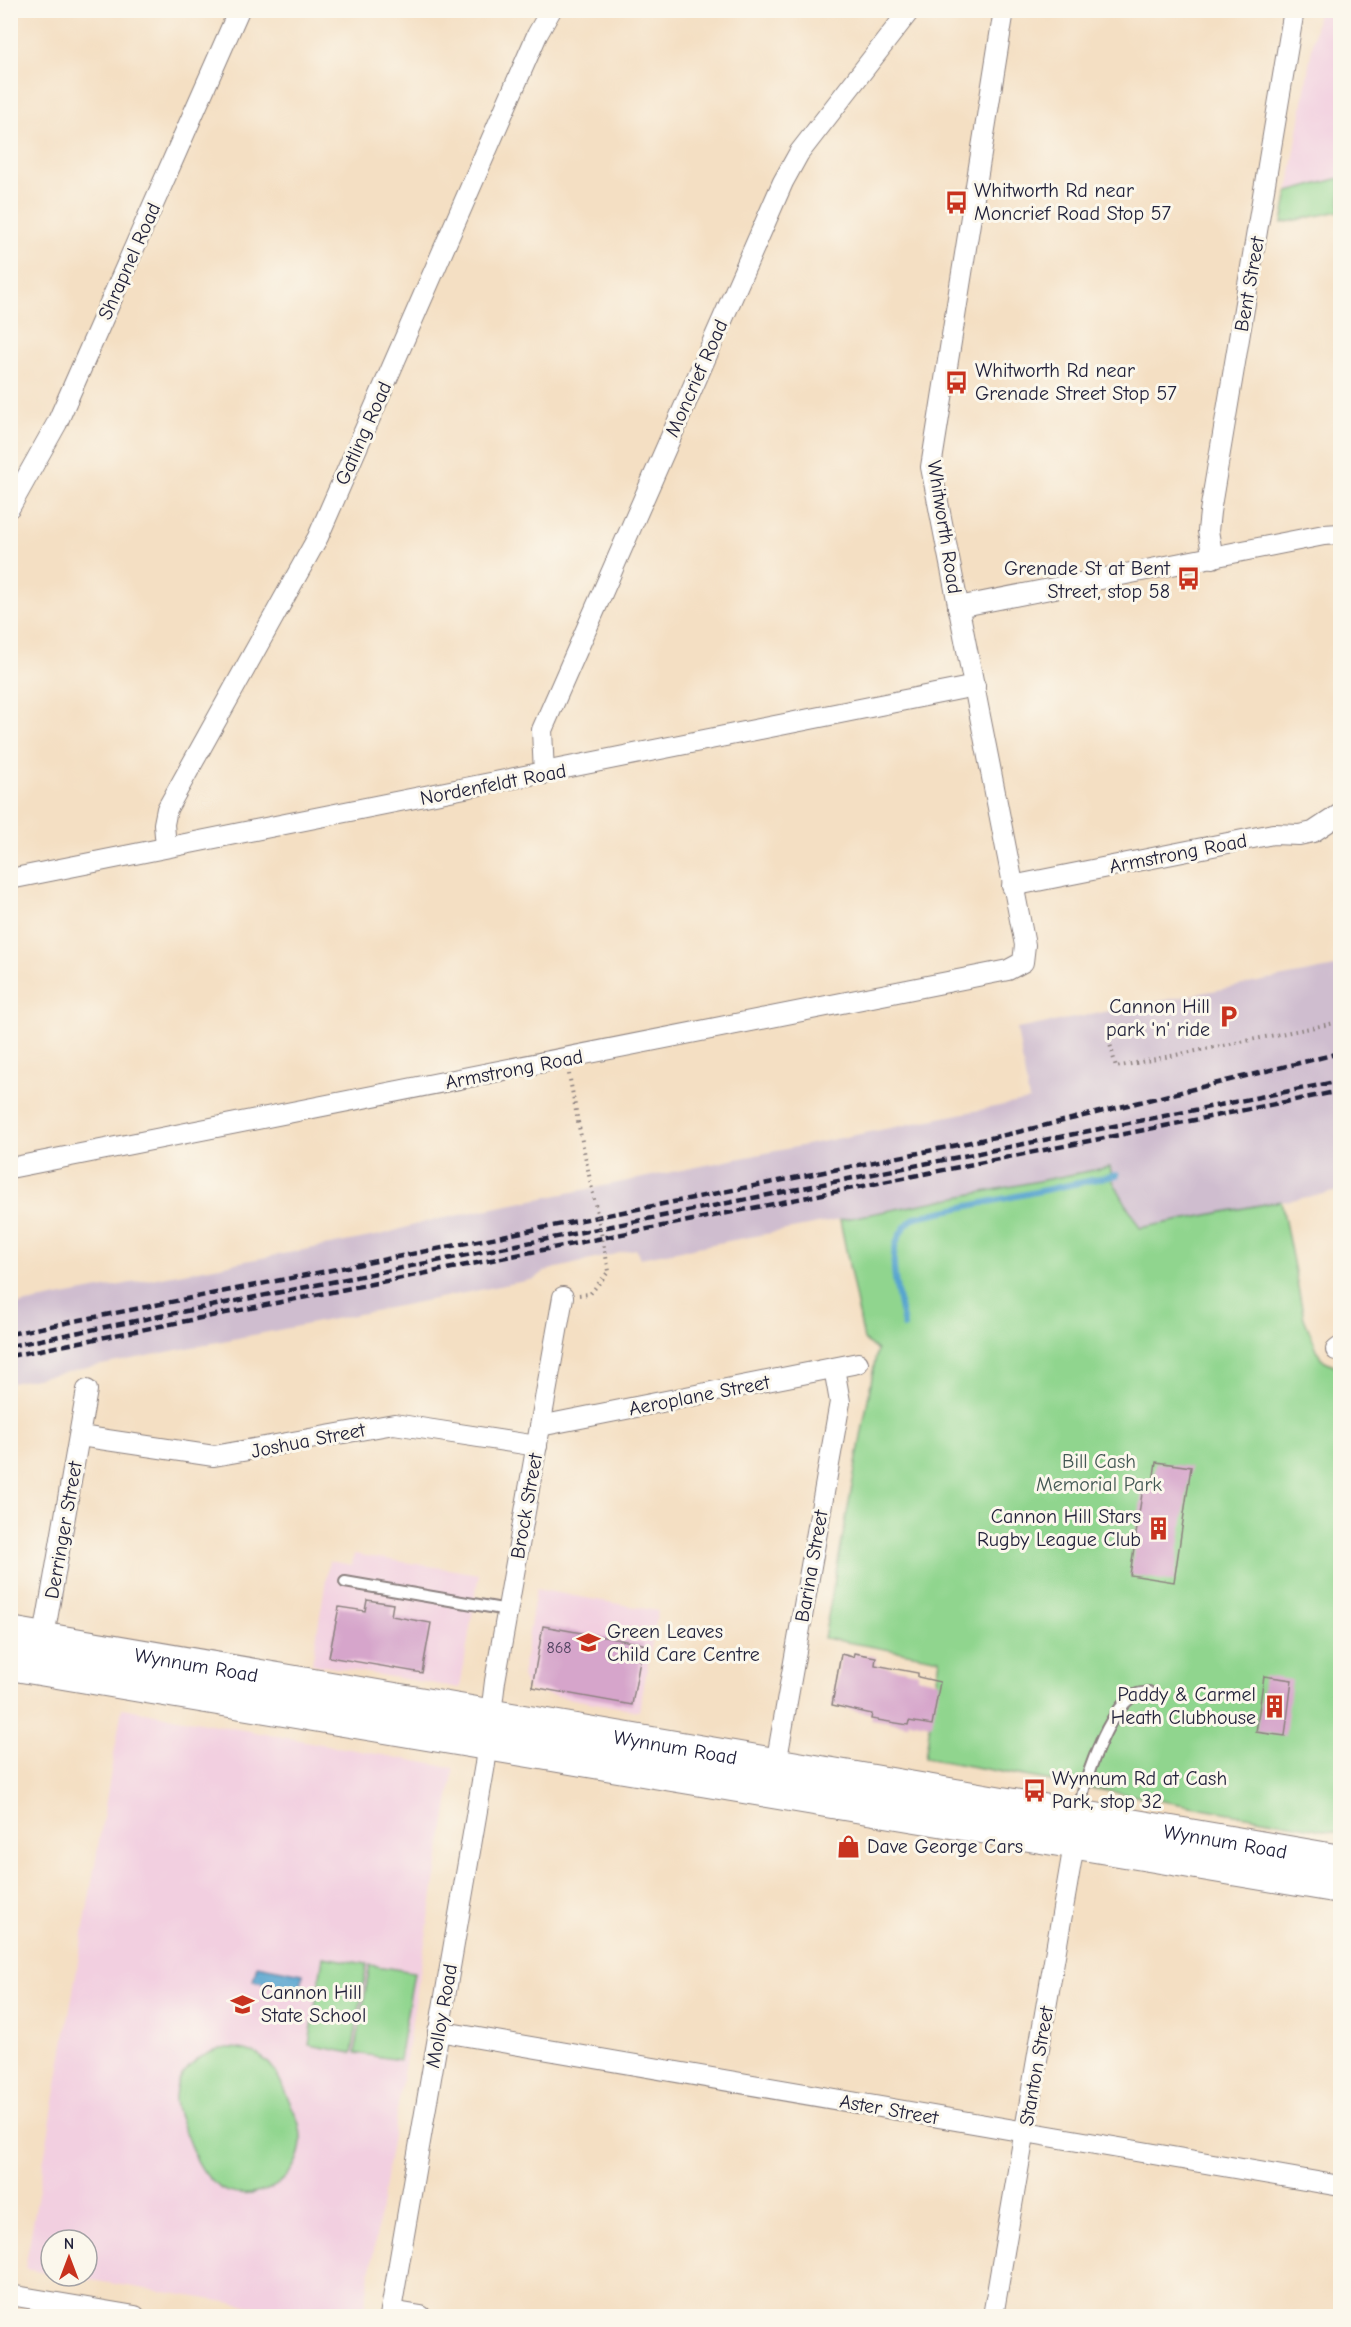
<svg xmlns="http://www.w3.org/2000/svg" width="1351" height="2327" font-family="'Comic Neue',sans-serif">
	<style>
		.built { fill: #f2cfe0 }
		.industrial { fill: #cfbdcf }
		.green { fill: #90d58e; stroke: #597c64; stroke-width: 1.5 }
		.water { fill: #56a4cf; stroke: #3c6385; stroke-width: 1.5 }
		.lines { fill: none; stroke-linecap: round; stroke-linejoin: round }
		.stream { stroke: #56a4cf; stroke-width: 6 }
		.building { fill: #d6a5cb }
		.service-casing { stroke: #8b807f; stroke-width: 14 }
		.minor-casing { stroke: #8b807f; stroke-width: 22 }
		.primary-casing { stroke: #8b807f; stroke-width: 34 }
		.path { stroke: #8b807f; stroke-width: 4; stroke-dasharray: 1.5 4.5; stroke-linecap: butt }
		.service { stroke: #fff; stroke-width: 10 }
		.minor { stroke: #fff; stroke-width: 20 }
		.primary { stroke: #fff; stroke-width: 32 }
		.rail { stroke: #22223b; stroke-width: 4.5; stroke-dasharray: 9 4.5; stroke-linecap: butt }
		.path-bridge { stroke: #8b807f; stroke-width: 4; stroke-dasharray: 1.5 4.5; stroke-linecap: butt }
		.labels { text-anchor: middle; stroke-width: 6; stroke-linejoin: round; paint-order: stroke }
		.number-label { font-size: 16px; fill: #4f435f }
		.poi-label { font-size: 20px; fill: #22223b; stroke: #fbf7ec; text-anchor: start }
		.street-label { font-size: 20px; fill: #22223b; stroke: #fbf7ec }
		.park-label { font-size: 20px; fill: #435854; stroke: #fbf7ec }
	</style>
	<rect width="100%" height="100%" fill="#fbf7ec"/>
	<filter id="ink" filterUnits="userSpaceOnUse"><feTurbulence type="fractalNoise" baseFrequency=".0167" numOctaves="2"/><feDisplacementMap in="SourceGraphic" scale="12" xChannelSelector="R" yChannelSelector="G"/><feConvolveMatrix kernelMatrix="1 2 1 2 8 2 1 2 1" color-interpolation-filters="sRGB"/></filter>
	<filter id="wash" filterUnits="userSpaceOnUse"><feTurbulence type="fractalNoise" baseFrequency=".008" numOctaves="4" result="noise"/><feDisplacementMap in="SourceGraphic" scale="24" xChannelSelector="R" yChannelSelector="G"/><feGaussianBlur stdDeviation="1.35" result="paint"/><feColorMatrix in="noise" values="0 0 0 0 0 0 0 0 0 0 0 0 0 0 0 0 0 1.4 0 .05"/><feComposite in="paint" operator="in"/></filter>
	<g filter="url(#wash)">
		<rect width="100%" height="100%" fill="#f4dfc3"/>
		<g class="built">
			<polygon points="1318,11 1340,11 1340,178 1288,192"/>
			<polygon points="354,1554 479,1574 460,1688 312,1664 329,1561 352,1565"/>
			<polygon points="536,1589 658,1611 639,1711 528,1691 522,1676"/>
			<polygon points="122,1708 454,1768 363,2316 313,2316 66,2276 87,2276 87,2240 51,2240 51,2274 25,2269"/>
		</g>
		<polygon class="industrial" points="1340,966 1340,1191 1140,1228 1113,1181 1110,1168 640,1258 636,1249 545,1271 535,1279 11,1383 11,1306 381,1235 424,1222 1029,1100 1017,1029"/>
		<g class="green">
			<polygon points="1340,178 1340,211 1282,223 1288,192"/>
			<polygon points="1110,1167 1113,1181 1140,1228 1281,1201 1304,1318 1321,1359 1340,1368 1340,1833 925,1758 940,1659 824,1638 877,1350 864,1340 840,1220"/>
			<polygon points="323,1957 367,1964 352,2053 309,2045"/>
			<polygon points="370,1965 414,1972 399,2060 355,2053"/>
			<path d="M227,2048C239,2048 251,2050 261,2057C275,2066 280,2080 286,2094C291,2104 296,2114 299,2124C307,2153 290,2184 261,2192C218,2204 199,2171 187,2137C183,2127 178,2117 176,2107C169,2076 200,2052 227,2048Z"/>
		</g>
		<polygon class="water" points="257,1965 303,1974 300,1991 253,1981"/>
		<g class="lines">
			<path class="stream" d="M904,1326C898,1290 879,1241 916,1217L1117,1175"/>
		</g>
		<g id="blocks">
			<g class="building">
				<polygon points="1156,1462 1191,1467 1174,1582 1130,1575 1144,1480 1153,1482"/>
				<polygon points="367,1600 393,1604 391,1616 431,1623 422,1673 329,1657 339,1607 365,1611"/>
				<polygon points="543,1626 643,1644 632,1705 532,1687"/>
				<polygon points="854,1653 876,1657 875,1665 918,1673 918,1677 940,1682 932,1725 909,1721 908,1725 871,1719 872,1714 832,1705 841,1654 853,1657"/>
				<polygon points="1264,1676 1292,1680 1285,1736 1256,1732"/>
			</g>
		</g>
	</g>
	<g filter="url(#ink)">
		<use href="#blocks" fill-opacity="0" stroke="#8b807f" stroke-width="1.5"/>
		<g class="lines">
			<defs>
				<g id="service">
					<polyline points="345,1582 508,1610"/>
					<path d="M1079,1813C1083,1783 1107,1710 1135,1695C1138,1693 1145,1693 1149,1692"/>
				</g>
				<g id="minor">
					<polyline points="10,507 57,423 239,10"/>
					<polyline points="1213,558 1208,531 1210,512 1294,10"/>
					<polyline points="958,607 1324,535 1340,534"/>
					<polyline points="544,774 542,730 783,182 799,153 910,10"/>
					<polyline points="166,847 164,824 167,809 318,537 537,35 551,10"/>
					<polyline points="10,879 975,686"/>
					<polyline points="1012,886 1273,834 1299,835 1313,832 1340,814"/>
					<polyline points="10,1168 1008,970 1023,962 1025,945 931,467 1004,10"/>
					<polyline points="1336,1350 1340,1347"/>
					<polyline points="540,1426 858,1363"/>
					<polyline points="80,1436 214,1456 394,1424 537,1446"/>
					<polyline points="42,1648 87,1390"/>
					<polyline points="776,1764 840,1402 834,1368"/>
					<polyline points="438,2031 1340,2186"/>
					<polyline points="10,2295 135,2316"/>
					<polyline points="391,2311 421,2316"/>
					<polyline points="390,2316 485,1764 495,1681 563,1297"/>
					<polyline points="993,2316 1076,1833"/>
				</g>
				<g id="primary">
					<path id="s1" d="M10,1633L1340,1861"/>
					<polyline points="10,1664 1340,1887"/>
				</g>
			</defs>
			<use href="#service" class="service-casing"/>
			<use href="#minor" class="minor-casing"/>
			<use href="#primary" class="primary-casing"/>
			<g class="path">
				<polyline points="1109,1040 1116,1067 1340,1022"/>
				<polyline points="569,1074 578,1122"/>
				<polyline points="579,1295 590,1294 609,1271"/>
				<polyline points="260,2316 261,2315"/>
			</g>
			<use href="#service" class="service"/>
			<use href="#minor" class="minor"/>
			<use href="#primary" class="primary"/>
			<g class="rail">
				<polyline points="10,1334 914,1154 1014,1133 1340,1053"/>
				<polyline points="10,1346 1340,1081"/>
				<polyline points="10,1356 1340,1091"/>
			</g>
			<polyline class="path-bridge" points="578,1122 609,1271"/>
		</g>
	</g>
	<defs>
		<symbol id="bus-bare" viewBox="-9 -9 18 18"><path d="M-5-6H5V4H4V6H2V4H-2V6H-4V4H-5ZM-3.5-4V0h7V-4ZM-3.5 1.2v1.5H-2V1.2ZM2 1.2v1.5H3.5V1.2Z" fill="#c8321e" stroke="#fbf7ec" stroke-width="2.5" paint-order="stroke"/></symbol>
		<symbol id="parking-bare" viewBox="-9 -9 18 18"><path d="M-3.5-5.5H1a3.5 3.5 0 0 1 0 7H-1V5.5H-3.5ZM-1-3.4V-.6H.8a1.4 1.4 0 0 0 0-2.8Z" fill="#c8321e" stroke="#fbf7ec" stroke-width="2.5" paint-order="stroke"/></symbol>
		<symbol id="building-bare" viewBox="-9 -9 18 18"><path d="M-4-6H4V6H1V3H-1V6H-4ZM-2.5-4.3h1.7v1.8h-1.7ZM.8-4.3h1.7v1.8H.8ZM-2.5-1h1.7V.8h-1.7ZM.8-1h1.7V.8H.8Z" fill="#c8321e" stroke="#fbf7ec" stroke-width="2.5" paint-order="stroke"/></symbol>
		<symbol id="school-bare" viewBox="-9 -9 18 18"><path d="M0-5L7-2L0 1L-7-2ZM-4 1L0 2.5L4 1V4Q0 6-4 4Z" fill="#c8321e" stroke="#fbf7ec" stroke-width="2.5" paint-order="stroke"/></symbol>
		<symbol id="shop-bare" viewBox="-9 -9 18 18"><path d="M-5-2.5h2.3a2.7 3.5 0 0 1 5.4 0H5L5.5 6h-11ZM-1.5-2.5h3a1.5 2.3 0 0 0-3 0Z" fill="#c8321e" stroke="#fbf7ec" stroke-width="2.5" paint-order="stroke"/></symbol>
	</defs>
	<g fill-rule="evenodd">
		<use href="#bus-bare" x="940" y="186" width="33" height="33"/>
		<use href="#bus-bare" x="940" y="366" width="33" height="33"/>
		<use href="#bus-bare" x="1172" y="562" width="33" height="33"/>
		<use href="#parking-bare" x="1212" y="1000" width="33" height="33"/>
		<use href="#building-bare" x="1142" y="1512" width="33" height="33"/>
		<use href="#school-bare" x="572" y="1626" width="33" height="33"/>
		<use href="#building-bare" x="1258" y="1690" width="33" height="33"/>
		<use href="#bus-bare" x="1018" y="1774" width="33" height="33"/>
		<use href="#shop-bare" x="832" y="1830" width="33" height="33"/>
		<use href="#school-bare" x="226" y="1988" width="33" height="33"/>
	</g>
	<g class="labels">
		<g class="number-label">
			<text x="559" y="1653">868</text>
		</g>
		<g class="poi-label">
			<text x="974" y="197">Whitworth Rd near<tspan x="974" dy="23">Moncrief Road Stop 57</tspan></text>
			<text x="975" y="377">Whitworth Rd near<tspan x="975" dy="23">Grenade Street Stop 57</tspan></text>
			<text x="1170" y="575" text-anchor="end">Grenade St at Bent<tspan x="1170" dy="23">Street, stop 58</tspan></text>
			<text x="1210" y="1013" text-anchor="end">Cannon Hill<tspan x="1210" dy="23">park 'n' ride</tspan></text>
			<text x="1141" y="1523" text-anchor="end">Cannon Hill Stars<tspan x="1141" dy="23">Rugby League Club</tspan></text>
			<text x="607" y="1638">Green Leaves<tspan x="607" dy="23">Child Care Centre</tspan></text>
			<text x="1256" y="1701" text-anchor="end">Paddy &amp; Carmel<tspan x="1256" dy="23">Heath Clubhouse</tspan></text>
			<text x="1052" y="1785">Wynnum Rd at Cash<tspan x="1052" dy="23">Park, stop 32</tspan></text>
			<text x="867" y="1853">Dave George Cars</text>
			<text x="261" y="1999">Cannon Hill<tspan x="261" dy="23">State School</tspan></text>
		</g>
		<g class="street-label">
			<text transform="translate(129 261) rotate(-66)" y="7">Shrapnel Road</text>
			<text transform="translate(1249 284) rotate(-80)" y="7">Bent Street</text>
			<text transform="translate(696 378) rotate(-66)" y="7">Moncrief Road</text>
			<text transform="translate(363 433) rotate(-66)" y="7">Gatling Road</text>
			<text transform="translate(945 527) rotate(81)" y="7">Whitworth Road</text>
			<text transform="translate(493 784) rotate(-11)" y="7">Nordenfeldt Road</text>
			<text transform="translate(1178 853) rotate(-11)" y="7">Armstrong Road</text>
			<text transform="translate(514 1069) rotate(-11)" y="7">Armstrong Road</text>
			<text transform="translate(699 1395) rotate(-11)" y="7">Aeroplane Street</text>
			<text transform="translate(308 1440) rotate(-11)" y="7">Joshua Street</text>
			<text transform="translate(526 1506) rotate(-80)" y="7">Brock Street</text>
			<text transform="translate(63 1530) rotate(-80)" y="7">Derringer Street</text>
			<text transform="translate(811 1566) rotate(-80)" y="7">Barina Street</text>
			<text dy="7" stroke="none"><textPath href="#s1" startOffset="189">Wynnum Road</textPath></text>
			<text dy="7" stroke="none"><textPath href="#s1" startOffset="675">Wynnum Road</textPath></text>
			<text dy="7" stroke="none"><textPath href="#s1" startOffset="1233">Wynnum Road</textPath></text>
			<text transform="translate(441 2016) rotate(-80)" y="7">Molloy Road</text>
			<text transform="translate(1036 2066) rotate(-80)" y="7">Stanton Street</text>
			<text transform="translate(889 2109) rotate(10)" y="7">Aster Street</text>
		</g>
		<g class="park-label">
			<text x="1099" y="1468">Bill Cash<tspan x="1099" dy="23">Memorial Park</tspan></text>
		</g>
	</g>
	<rect width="1351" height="2327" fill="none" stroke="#fbf7ec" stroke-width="36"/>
	<g transform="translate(69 2258)"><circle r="28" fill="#fbf7ec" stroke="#a4a2a5" stroke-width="1.5"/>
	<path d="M0-4.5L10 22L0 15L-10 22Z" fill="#c8321e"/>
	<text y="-9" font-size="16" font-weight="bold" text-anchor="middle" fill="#22223b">N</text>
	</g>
</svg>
